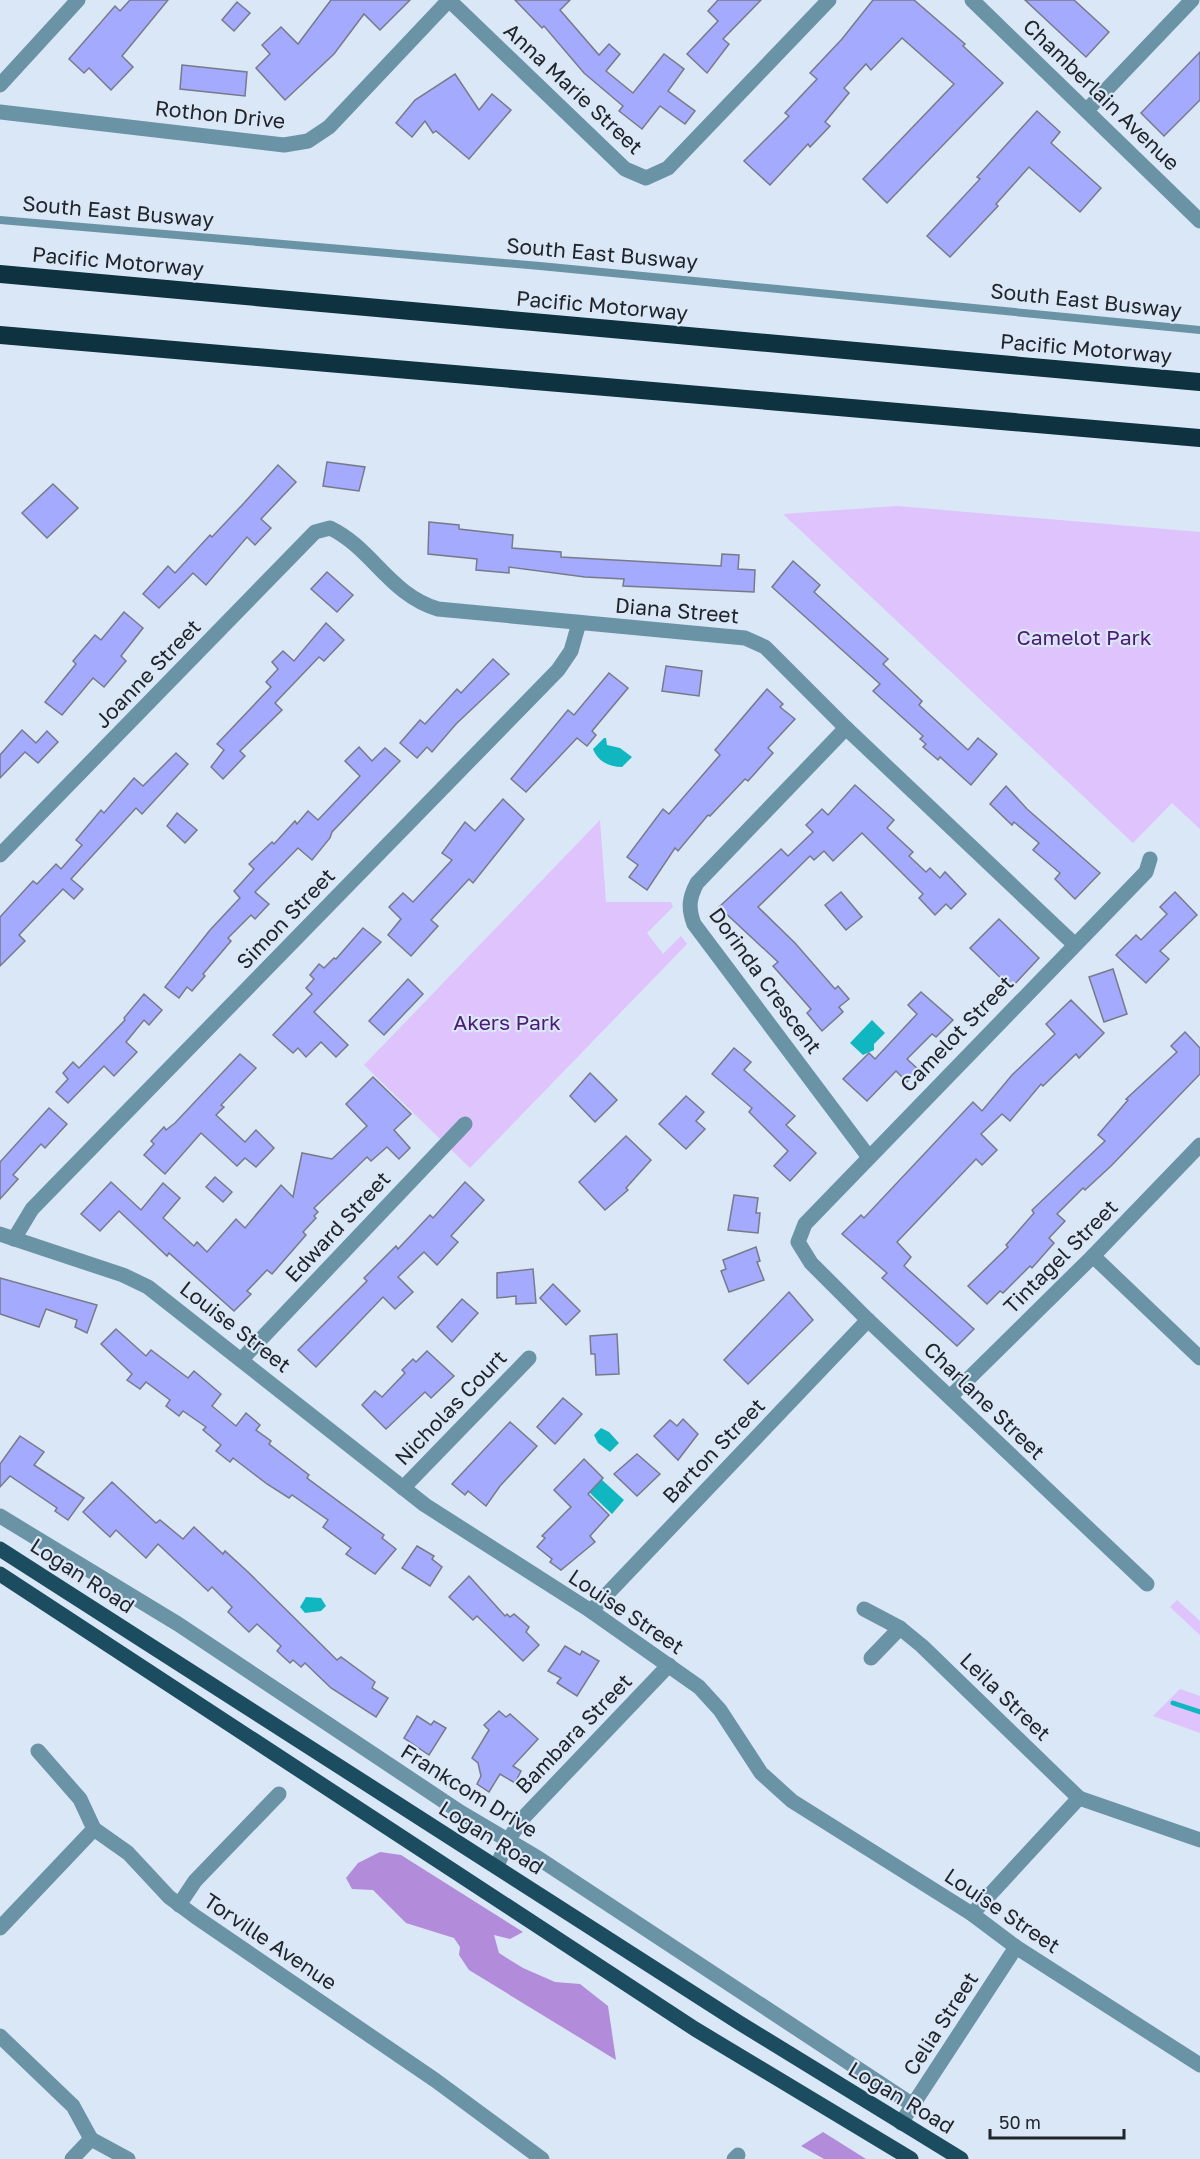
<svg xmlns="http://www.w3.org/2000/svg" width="1200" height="2159" font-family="'Golos Text',sans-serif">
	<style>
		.green { fill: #dec3fc }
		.forest { fill: #b28bda }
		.water { fill: #10b7c1 }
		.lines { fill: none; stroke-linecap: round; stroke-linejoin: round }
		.stream { stroke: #10b7c1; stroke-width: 5 }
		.building { fill: #a4aafd; stroke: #787a8a; stroke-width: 1.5 }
		.lane { stroke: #6a93a6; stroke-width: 8 }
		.street { stroke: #6a93a6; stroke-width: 15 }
		.primary { stroke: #1c4c5f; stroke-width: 15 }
		.highway { stroke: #0e3240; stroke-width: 18 }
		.labels { text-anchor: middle; stroke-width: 4.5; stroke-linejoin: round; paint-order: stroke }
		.street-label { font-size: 21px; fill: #21252b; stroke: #dae7f6 }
		.park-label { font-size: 21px; fill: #4f1a76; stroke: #dae7f6 }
	</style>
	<rect width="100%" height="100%" fill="#dae7f6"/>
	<g class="green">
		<polygon points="897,506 1200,532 1200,829 1172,803 1133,843 783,514"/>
		<polygon points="600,820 606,902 671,902 673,907 647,933 663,954 681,936 687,944 470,1168 364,1065"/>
		<polygon points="1177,1600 1200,1621 1200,1635 1170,1607"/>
		<polygon points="1180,1689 1200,1696 1200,1733 1153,1716"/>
	</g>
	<g class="forest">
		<polygon points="380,1852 401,1855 523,1932 510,1939 494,1935 499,1953 523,1968 555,1982 580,1984 608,2006 616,2060 469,1970 459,1955 460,1947 454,1938 406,1923 373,1890 352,1889 346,1878 358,1863"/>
		<polygon points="823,2132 866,2159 824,2159 801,2146"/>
	</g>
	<g class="water">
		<path d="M604,738H606L607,745L620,748L632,757L622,767C610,767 598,762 593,749Z"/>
		<polygon points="872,1020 885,1033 874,1044 874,1050 863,1055 850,1043"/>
		<polygon points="601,1428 609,1432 619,1443 610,1452 598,1443 594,1435"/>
		<polygon points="601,1479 624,1500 612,1514 589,1492"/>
		<polygon points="306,1597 321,1598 326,1606 321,1611 305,1613 300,1607"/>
	</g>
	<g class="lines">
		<polyline class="stream" points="1173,1703 1200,1712"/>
	</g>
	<g class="building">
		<polygon points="130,0 168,0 122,56 133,67 111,90 89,68 84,73 69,59 115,6 120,11"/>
		<polygon points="331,0 410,0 380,30 364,14 334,54 285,100 256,68 270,54 262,45 281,27 298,44"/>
		<polygon points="515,0 570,0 560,10 599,55 609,44 620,54 606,71 633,93 664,54 684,69 668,91 695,111 685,124 660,106 642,129 619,111 623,106 584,73 544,26 542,28"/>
		<polygon points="718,0 761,0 723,39 729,44 707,73 687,54 718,21 708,11"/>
		<polygon points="873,0 914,0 965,44 963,46 1003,83 887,203 863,179 954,84 902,38 871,70 866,64 844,88 849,93 825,122 830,126 810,147 808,144 770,185 744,161 789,116 785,113 817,79 810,73 842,39"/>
		<polygon points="1025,0 1074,0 1109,32 1086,57"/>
		<polygon points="237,2 250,13 234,31 222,20"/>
		<polygon points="1200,52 1200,100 1164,136 1141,113"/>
		<polygon points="182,65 247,72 245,96 180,89"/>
		<polygon points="455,74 479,110 492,94 511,110 469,159 436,131 433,133 425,121 412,137 396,123 415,100"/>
		<polygon points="1037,111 1060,132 1051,143 1101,188 1080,212 1029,167 996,204 998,206 950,257 927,236 980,179 977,177"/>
		<polygon points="327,462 365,467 359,491 323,486"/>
		<polygon points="278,465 296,482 261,519 271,528 255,545 247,537 206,585 193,573 159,608 143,594 168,566 175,573 210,535 212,537 244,503"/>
		<polygon points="53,484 78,508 47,538 22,513"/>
		<polygon points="429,522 459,525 459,529 513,535 512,548 561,552 561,557 721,566 722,554 739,555 738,569 755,570 754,592 623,586 624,579 585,577 509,567 509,573 476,570 477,559 428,554"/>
		<polygon points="793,561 820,585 814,592 888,659 883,664 922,701 919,705 968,750 978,738 997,754 971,785 940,757 938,760 923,747 926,744 920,739 923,736 873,691 880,684 772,587"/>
		<polygon points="327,572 353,595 337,612 311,589"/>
		<polygon points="124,612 143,628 121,656 126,661 104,687 93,678 62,715 45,702 76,664 73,661 95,635 101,640"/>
		<polygon points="326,623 344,640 324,661 319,657 275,703 282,710 240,751 245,756 223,779 211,767 224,750 217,744 271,687 266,682 278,669 272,662 283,651 294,661"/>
		<polygon points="493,659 509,674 456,724 432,752 427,747 417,758 400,743 420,720 425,724 457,689 461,693"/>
		<polygon points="666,666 702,671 699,696 662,691"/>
		<polygon points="609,673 628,688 592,731 596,735 587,746 577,738 526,792 511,779 568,710 574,715"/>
		<polygon points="767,689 783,704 780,707 795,719 768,748 773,753 748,781 745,779 710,816 708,815 678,851 675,848 647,890 629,877 638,865 627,857 663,809 669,814 720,755 715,750"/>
		<polygon points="22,730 36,743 47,731 58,742 38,763 25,752 0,778 0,755"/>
		<polygon points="359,747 372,761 385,748 400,761 332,832 330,838 312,860 298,848 255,892 269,904 255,919 251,915 228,938 231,941 203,974 205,976 192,991 187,987 179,998 165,987 210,930 240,898 234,891 254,869 249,864 272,842 274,844 295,821 297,824 308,811 318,820 360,776 345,761"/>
		<polygon points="176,753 188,764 142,814 136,808 71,879 83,889 74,899 63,889 19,935 25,941 0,966 0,917 33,881 37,884 56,864 61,869 82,845 76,840 101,810 104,813 134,778 143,786"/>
		<polygon points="855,785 894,820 887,828 913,852 909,856 926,872 930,868 940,878 945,872 966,894 951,909 946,904 935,915 919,898 923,894 862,833 833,861 824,851 814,860 810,856 758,907 795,943 835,989 838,986 849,999 839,1007 843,1012 822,1031 807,1013 811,1009 773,966 778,962 719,907 781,849 788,856 813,832 806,825 822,809 828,815"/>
		<polygon points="1006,786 1027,809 1100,873 1075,899 1055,879 1060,873 1033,850 1039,843 1014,822 1012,825 990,804"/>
		<polygon points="503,799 524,819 473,883 469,879 431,920 438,926 411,956 388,935 401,919 389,907 403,893 413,902 452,860 442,853 465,822 475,831"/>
		<polygon points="177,813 197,830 185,843 167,826"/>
		<polygon points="841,892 862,917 846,930 825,905"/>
		<polygon points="1175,892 1197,915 1160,951 1169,959 1146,983 1116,955 1136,935 1141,940 1167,914 1160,907"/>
		<polygon points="999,919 1039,958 1011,988 970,948"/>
		<polygon points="363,928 381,942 314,1012 348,1045 336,1057 321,1042 306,1057 298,1048 293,1053 273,1035 312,994 306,988 314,979 310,975 319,964 324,968 334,958 336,959"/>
		<polygon points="1113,969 1127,1014 1104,1022 1089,977"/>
		<polygon points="408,979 423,994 384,1035 369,1021"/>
		<polygon points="921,992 953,1020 936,1037 932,1034 907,1059 919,1070 907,1082 896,1071 867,1101 843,1079 869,1053 875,1059 917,1014 908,1005"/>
		<polygon points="144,994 162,1010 149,1025 144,1020 126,1042 137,1052 114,1076 104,1066 68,1103 56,1092 68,1079 63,1073 73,1062 79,1068 125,1020 124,1018"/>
		<polygon points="1071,1000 1104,1033 1079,1058 1076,1054 1043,1086 1041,1084 1010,1121 1002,1114 981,1134 997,1150 982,1165 976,1159 897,1242 911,1257 904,1266 974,1329 957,1346 882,1278 887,1273 842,1234 861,1215 864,1218 973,1102 982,1111 1012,1075 1055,1034 1046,1024"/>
		<polygon points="1185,1032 1200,1048 1200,1074 1111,1166 1085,1190 1083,1188 1057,1214 1065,1221 1049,1238 1054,1243 1032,1268 1030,1266 1003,1293 1000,1291 987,1304 968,1286 1008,1247 1006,1245 1034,1213 1032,1210 1105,1141 1098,1135 1128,1100 1126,1099 1177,1052 1171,1046"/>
		<polygon points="734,1048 751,1062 744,1070 795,1116 786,1125 816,1153 790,1181 774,1166 788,1151 749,1112 752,1108 712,1074"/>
		<polygon points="240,1054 256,1068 221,1105 224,1107 216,1115 245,1142 256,1130 274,1148 256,1167 245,1158 237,1166 201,1133 165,1174 144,1155 154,1144 151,1141 164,1127 166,1130 175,1123"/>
		<polygon points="590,1073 617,1100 595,1122 570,1096"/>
		<polygon points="373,1077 411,1114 394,1130 410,1148 399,1159 387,1147 371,1161 367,1157 314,1208 318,1212 314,1216 316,1218 303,1232 306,1235 272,1274 267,1270 247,1291 251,1294 234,1311 169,1253 167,1256 119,1211 100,1231 81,1214 111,1182 141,1210 163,1183 180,1198 163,1218 194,1246 197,1242 207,1252 236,1219 245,1228 281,1185 293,1197 302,1153 332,1159 367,1126 346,1104"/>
		<polygon points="686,1096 704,1112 696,1121 705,1129 686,1149 659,1124"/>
		<polygon points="49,1108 67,1124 45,1148 41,1144 13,1175 18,1179 0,1199 0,1162"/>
		<polygon points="626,1136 651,1160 626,1188 628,1190 605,1210 579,1182"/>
		<polygon points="215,1177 232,1192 223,1202 206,1187"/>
		<polygon points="465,1182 484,1200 451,1236 458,1242 437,1265 424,1252 398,1277 413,1292 395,1309 383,1297 316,1367 298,1350 367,1281 364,1278 396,1246 398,1249 430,1215 433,1218"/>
		<polygon points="734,1195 758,1198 756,1213 760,1213 758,1233 728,1230"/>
		<polygon points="756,1247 760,1261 757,1262 764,1280 729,1292 721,1271 726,1269 723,1260"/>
		<polygon points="533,1269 536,1303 516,1304 516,1296 497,1298 497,1273"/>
		<polygon points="0,1278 97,1305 87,1333 75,1327 77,1320 46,1309 39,1327 0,1314"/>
		<polygon points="553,1284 580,1311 566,1325 540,1298"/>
		<polygon points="789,1292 813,1320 748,1384 724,1360"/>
		<polygon points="462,1299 478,1313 452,1342 437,1327"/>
		<polygon points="116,1329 146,1356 151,1350 188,1378 194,1371 221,1394 212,1406 236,1426 246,1413 260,1425 256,1430 271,1441 269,1444 309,1475 307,1478 384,1535 382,1538 396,1549 375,1574 346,1554 351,1548 323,1527 328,1520 292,1495 289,1498 267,1484 233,1458 230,1462 216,1451 221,1445 203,1430 206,1427 183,1411 179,1416 166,1406 170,1400 146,1382 140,1389 127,1380 132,1374 101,1344"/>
		<polygon points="617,1334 619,1374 596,1375 595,1354 591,1354 590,1336"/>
		<polygon points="427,1351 454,1376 431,1398 425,1392 386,1429 362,1405 375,1391 382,1397 405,1373 402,1370 413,1359 416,1362"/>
		<polygon points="563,1398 582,1414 555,1444 537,1427"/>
		<polygon points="683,1419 698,1434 678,1460 654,1436 670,1420 677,1426"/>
		<polygon points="510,1422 537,1446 500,1486 486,1506 468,1491 465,1495 452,1484"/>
		<polygon points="20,1436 44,1452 34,1465 84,1498 68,1520 55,1511 57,1508 10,1476 0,1487 0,1464"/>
		<polygon points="637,1454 660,1474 637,1496 614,1474"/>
		<polygon points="584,1459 603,1478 588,1494 609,1515 590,1536 595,1542 561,1570 550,1562 552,1559 537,1547 545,1538 542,1536 571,1507 554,1490"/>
		<polygon points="112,1482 156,1523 160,1520 183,1539 194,1527 223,1554 225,1551 248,1572 337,1660 341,1657 375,1682 372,1688 388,1698 376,1717 331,1688 305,1663 301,1667 293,1660 290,1663 277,1651 281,1646 257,1624 249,1632 228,1612 232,1607 212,1587 208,1591 158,1544 146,1558 116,1530 110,1537 83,1512"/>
		<polygon points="417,1546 434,1556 432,1559 442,1567 430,1586 402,1568"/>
		<polygon points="469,1576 505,1616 507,1614 510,1617 514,1614 529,1627 526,1632 539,1645 523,1661 477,1616 473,1620 449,1597"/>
		<polygon points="565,1646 580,1655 582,1651 599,1661 577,1696 557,1683 561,1678 548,1671"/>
		<polygon points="499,1711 506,1717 510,1714 538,1739 513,1766 521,1771 515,1783 500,1774 489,1792 477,1784 481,1776 478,1763 472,1758 489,1730 484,1725"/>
		<polygon points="417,1716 431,1725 434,1721 446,1728 429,1755 404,1738"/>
	</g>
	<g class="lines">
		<polyline class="lane" points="0,220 540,266 1200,330"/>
		<g class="street">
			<polyline points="449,0 625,169 646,178 668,168 829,0"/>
			<polyline points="972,0 1200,221"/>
			<polyline points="0,85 78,0"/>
			<polyline points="1087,110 1192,0"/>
			<polyline points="0,112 284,145 308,141 329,127 449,0"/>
			<path d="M846,728L697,883C689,898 688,908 694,924L868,1156"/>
			<path d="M0,855L315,532L330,528C372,548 390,595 438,609L745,638L765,647L846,728L1074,944"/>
			<polyline points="0,1234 123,1275 148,1287 425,1505 591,1611 699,1687 720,1710 761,1773 792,1801 972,1914 1016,1947 1200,2065"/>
			<polyline points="14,1239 32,1209 558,670 571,651 579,623"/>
			<polyline points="1093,1256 1200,1358"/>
			<polyline points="242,1359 465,1124"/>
			<polyline points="950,1397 1093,1256 1200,1145"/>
			<polyline points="403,1488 529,1358"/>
			<polyline points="0,1516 178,1624 460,1812 538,1858 913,2105"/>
			<polyline points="1147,1584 868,1320 811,1263 798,1242 805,1224 1146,872 1150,859"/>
			<polyline points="864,1609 900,1628 922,1646 1079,1798"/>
			<polyline points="591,1611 868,1320"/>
			<polyline points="871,1658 900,1628"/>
			<polyline points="38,1751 80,1799 94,1829"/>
			<polyline points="497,1866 508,1840 524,1817 669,1665"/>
			<polyline points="179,1905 195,1881 279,1794"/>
			<polyline points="972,1914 1079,1798 1200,1840"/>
			<polyline points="0,1928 94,1829 128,1853 169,1897 196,1917 435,2080 542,2159"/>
			<polyline points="0,2036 73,2106 91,2139"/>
			<polyline points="901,2123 1016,1947"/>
			<polyline points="91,2139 128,2159"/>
			<polyline points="72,2159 91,2139"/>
			<polyline points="734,2159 738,2155"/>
		</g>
		<g class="primary">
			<polyline points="0,1549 738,2022 961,2159"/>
			<polyline points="0,1574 695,2029 911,2159"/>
		</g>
		<g class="highway">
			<polyline points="0,274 1200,382"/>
			<polyline points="0,335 1200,438"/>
		</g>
	</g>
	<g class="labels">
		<g class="street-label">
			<text transform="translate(573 89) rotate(43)" y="7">Anna Marie Street</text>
			<text transform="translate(1101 95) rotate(44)" y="7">Chamberlain Avenue</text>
			<text transform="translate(220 115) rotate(6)" y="7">Rothon Drive</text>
			<text transform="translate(118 212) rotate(5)" y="7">South East Busway</text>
			<text transform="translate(602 254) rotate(5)" y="7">South East Busway</text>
			<text transform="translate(118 262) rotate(5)" y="7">Pacific Motorway</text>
			<text transform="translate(1086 301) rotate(6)" y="7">South East Busway</text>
			<text transform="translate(602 306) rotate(5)" y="7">Pacific Motorway</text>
			<text transform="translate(1086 349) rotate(5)" y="7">Pacific Motorway</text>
			<text transform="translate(677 611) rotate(5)" y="7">Diana Street</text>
			<text transform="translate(148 674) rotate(-46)" y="7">Joanne Street</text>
			<text transform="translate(286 919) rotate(-46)" y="7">Simon Street</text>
			<text transform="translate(765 981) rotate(54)" y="7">Dorinda Crescent</text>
			<text transform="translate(957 1034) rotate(-46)" y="7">Camelot Street</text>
			<text transform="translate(338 1227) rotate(-47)" y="7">Edward Street</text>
			<text transform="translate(1061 1257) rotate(-45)" y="7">Tintagel Street</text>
			<text transform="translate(235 1327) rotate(38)" y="7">Louise Street</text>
			<text transform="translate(984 1401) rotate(44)" y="7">Charlane Street</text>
			<text transform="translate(451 1408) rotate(-46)" y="7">Nicholas Court</text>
			<text transform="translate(714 1451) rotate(-46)" y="7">Barton Street</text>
			<text transform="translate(82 1576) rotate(33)" y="7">Logan Road</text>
			<text transform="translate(626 1612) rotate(34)" y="7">Louise Street</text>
			<text transform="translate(1005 1697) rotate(44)" y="7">Leila Street</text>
			<text transform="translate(574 1734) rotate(-46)" y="7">Bambara Street</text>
			<text transform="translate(469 1791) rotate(32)" y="7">Frankcom Drive</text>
			<text transform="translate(491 1838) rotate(32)" y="7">Logan Road</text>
			<text transform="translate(1002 1911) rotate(34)" y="7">Louise Street</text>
			<text transform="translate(270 1942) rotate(34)" y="7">Torville Avenue</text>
			<text transform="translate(941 2024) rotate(-57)" y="7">Celia Street</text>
			<text transform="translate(901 2098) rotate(31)" y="7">Logan Road</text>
		</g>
		<g class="park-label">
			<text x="1084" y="645">Camelot Park</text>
			<text x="507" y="1030">Akers Park</text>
		</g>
	</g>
	<path d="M990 2129v9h134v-9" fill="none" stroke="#21252b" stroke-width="3"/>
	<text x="999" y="2129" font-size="18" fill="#21252b" stroke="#dae7f6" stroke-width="4.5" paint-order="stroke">50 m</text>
</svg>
